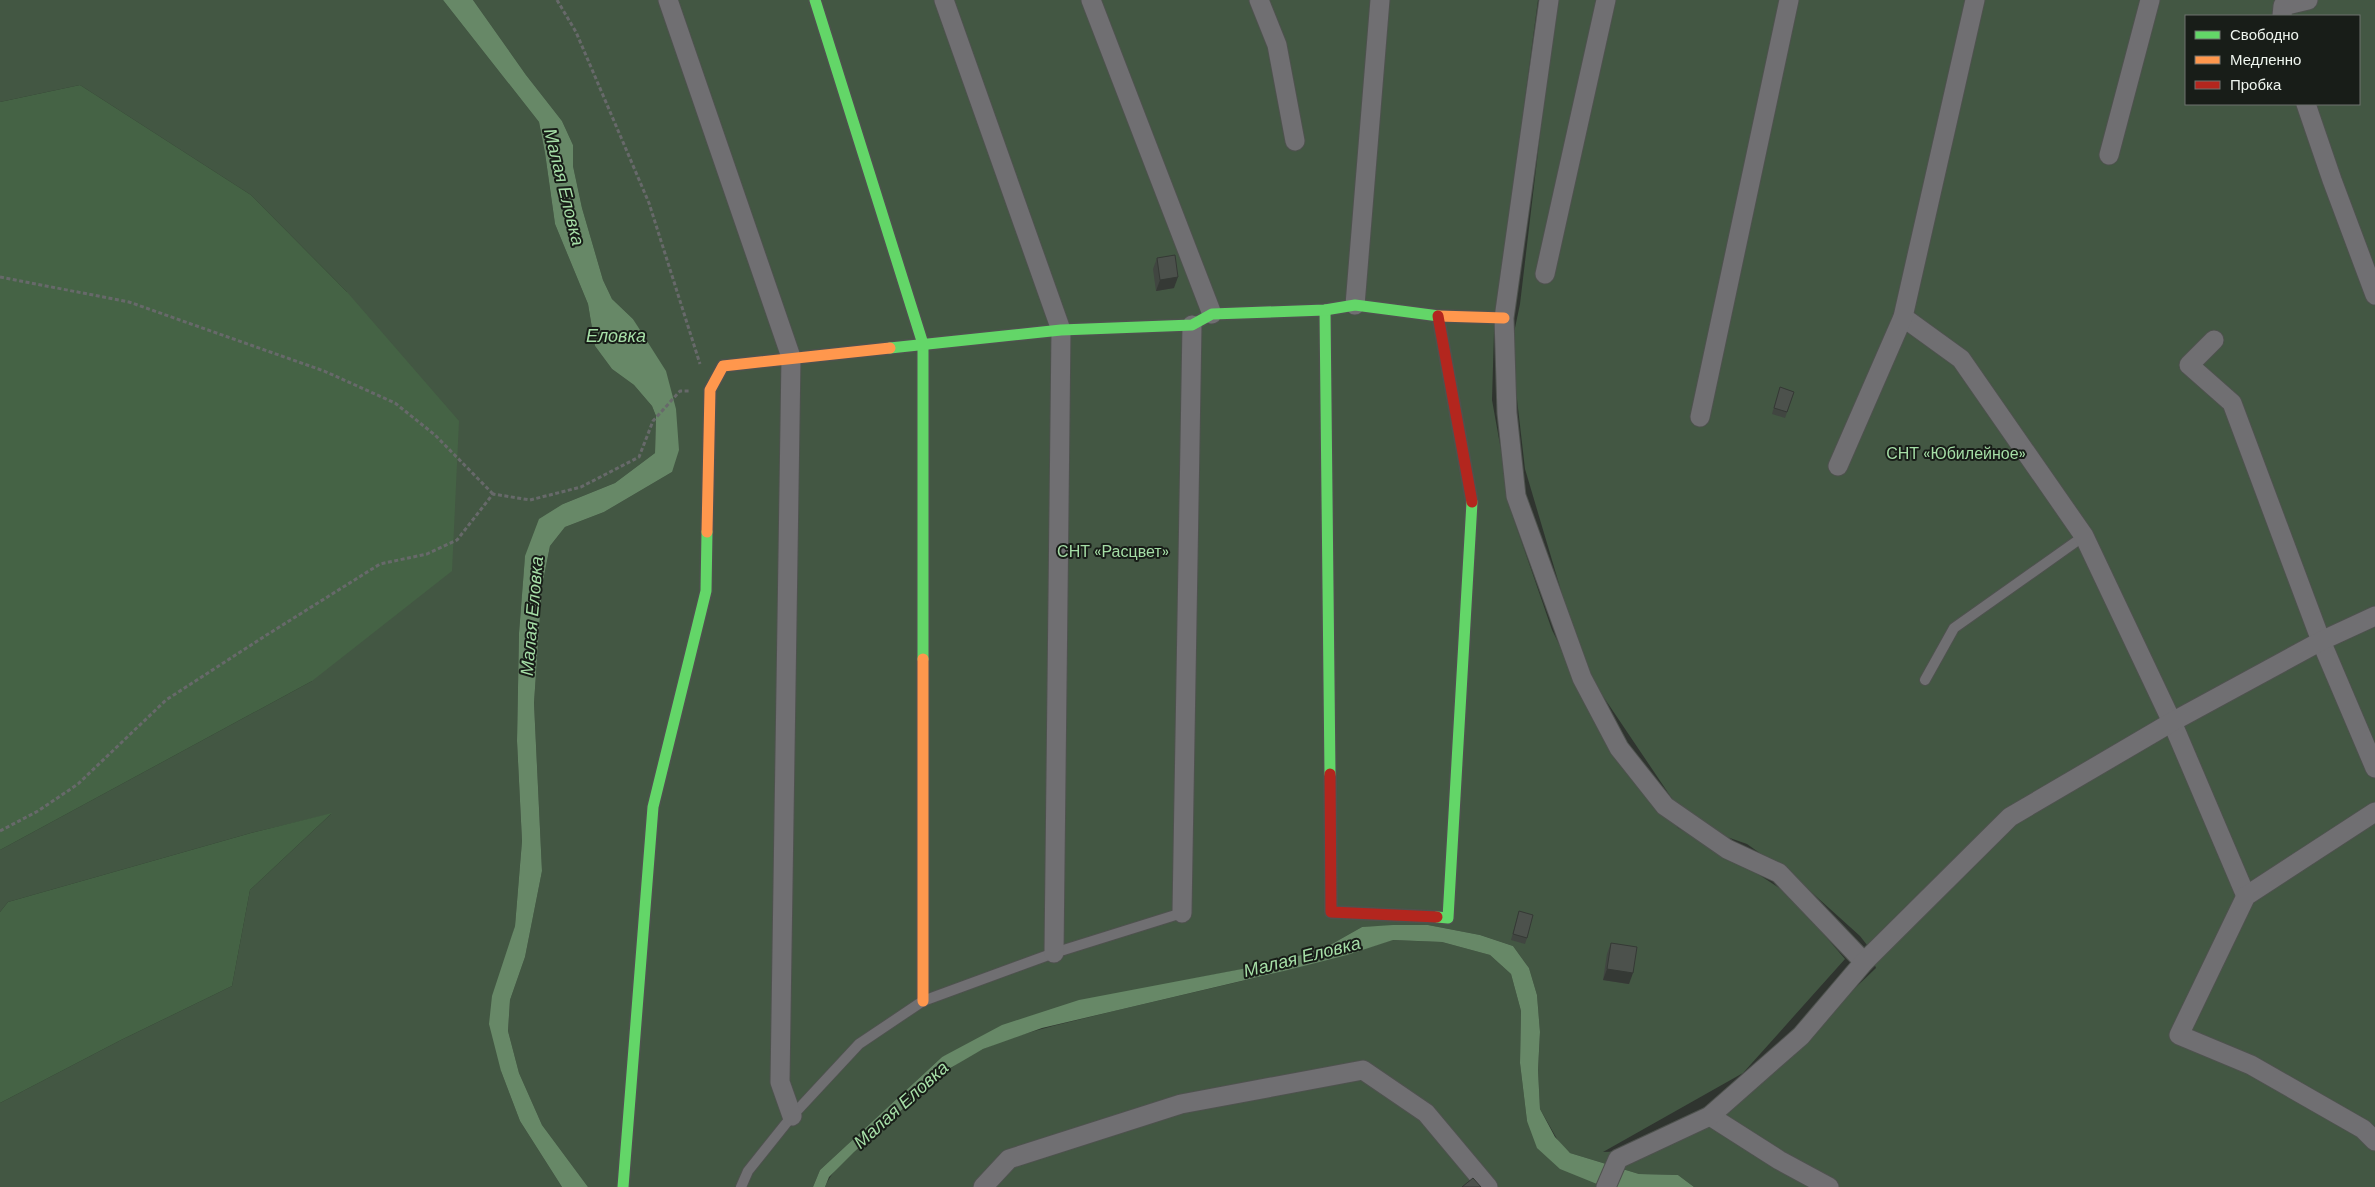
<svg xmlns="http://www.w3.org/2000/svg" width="2375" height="1187" font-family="'DM Sans',sans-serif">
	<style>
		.green { fill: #435743; fill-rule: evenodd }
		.forest { fill: #456345 }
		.water { fill: #678867 }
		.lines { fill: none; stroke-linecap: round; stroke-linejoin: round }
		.lane-casing { stroke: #4e524e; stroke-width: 12 }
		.street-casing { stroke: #4e524e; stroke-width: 21 }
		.fast-casing { stroke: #4e524e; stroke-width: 14 }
		.slow-casing { stroke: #4e524e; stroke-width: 14 }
		.jam-casing { stroke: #4e524e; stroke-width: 14 }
		.path { stroke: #67696a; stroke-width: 3; stroke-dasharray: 4 2.5; stroke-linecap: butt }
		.lane { stroke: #706f72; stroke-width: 10 }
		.street { stroke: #706f72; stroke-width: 19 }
		.fast { stroke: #63d668; stroke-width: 11 }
		.slow { stroke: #ff974d; stroke-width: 11 }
		.jam { stroke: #b3261e; stroke-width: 11 }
		.wall { fill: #414641 }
		.shaded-wall { fill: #353935 }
		.building { fill: #4c514c; stroke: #353935 }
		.labels { text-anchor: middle; stroke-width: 4; stroke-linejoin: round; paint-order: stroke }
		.park-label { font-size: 16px; fill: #a5dea6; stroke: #181d18 }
		.water-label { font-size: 18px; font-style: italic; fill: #a6dfa7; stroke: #181d18 }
	</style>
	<rect width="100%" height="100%" fill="#2f342f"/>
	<g class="green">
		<polygon points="0,0 443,0 539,122 545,153 555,224 588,304 595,346 612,369 634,385 652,406 656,416 655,453 615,483 563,504 525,557 519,633 517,741 522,841 515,926 506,959 501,1071 520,1121 562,1187 0,1187 0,1103 121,1040 232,986 250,890 331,814 251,833 8,902 0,912 0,850 312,681 347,292 251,195 80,85 0,102"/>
		<path d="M473,0H1538L1494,332L1492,400L1513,517L1552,630L1613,752L1678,828L1735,859L1790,895L1845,959L1743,1073L1603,1152L1654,1150L1771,1069L1876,968L1867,945L1860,936L1799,881L1747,844L1710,831L1675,803L1584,668L1525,469L1511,347L1520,304L1556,0H2375V1187H1694L1678,1175L1639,1174L1570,1153L1561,1146L1540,1109L1538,1070L1540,1032L1537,995L1529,968L1513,946L1480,935L1428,925L1362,927L1323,949L1268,964L1142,989L942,1057L820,1170L813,1187H588L542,1125L519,1073L508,1031L510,1000L525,957L542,871L534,703L542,586L550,546L565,527L604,512L672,472L641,334L633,319L612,299L603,280L582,208L573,166V145L562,121L526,75ZM2186,16H2359V104H2186Z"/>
		<path d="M1392,940L1442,942L1490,955L1511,974L1521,1011L1520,1063L1527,1121L1612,1187H825C835,1163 863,1145 882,1128C914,1100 944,1067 983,1049C1024,1031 1067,1023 1110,1012C1204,989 1300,970 1392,940Z"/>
	</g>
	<g class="forest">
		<polygon points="80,85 251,195 347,292 459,421 452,571 312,681 0,850 0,102"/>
		<polygon points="332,813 250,890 232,986 121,1040 0,1103 0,912 8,902 251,833"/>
	</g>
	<g class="water">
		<polygon points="443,0 473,0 526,75 562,121 573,145 573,166 582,208 603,280 612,299 633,319 666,371 676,409 679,450 672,472 604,512 565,527 550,546 542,586 534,703 542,871 525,957 510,1000 508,1031 519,1073 542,1125 588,1187 562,1187 520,1121 501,1071 489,1024 492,996 515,926 522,841 517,741 519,633 525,556 539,519 563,504 615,483 655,453 656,416 652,406 634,385 612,369 595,346 588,304 555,224 545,153 539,122"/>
		<polygon points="1393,925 1428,925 1480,935 1513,946 1529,968 1537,995 1540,1032 1538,1070 1540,1109 1555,1137 1570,1153 1639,1174 1678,1175 1694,1187 1612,1187 1597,1184 1560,1169 1537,1148 1527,1121 1520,1063 1521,1011 1511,974 1490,955 1442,942 1393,940 1347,955 1288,970 1042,1028 983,1049 947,1070 854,1152 829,1177 825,1187 813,1187 820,1170 942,1057 1002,1025 1079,1000 1268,964 1323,949 1362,927"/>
	</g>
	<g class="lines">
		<defs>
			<g id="lane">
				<polyline points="1925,680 1954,628 2084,536"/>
				<polyline points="741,1187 748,1171 792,1116 859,1044 923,1001 1054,953 1182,913"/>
			</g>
			<g id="street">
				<polyline points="668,0 791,357 780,1082 792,1116"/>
				<polyline points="944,0 1061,330 1054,953"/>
				<polyline points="1091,0 1212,314"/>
				<polyline points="1259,0 1277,45 1295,141"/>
				<polyline points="1549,0 1504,318 1507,413 1516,496 1582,678 1619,748 1665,806 1727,849 1779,873 1864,962"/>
				<polyline points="2282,16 2283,6 2308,0"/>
				<polyline points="2306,104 2332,180 2375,295"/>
				<polyline points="2109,155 2150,0"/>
				<polyline points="1545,274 1606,0"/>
				<polyline points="1355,305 1380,0"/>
				<polyline points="1903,317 1961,359 2084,536 2172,722 2246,896"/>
				<polyline points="2214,340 2189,365 2232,403 2321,641 2375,768"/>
				<polyline points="1700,417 1789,0"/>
				<polyline points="1838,466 1903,317 1975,0"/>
				<polyline points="2375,812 2246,896 2179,1035 2251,1065 2363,1129 2375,1141"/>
				<polyline points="1182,913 1192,325"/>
				<polyline points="1710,1116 1779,1160 1829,1187"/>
				<polyline points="983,1187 1009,1159 1181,1104 1363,1070 1426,1113 1488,1187"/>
				<polyline points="1606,1187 1618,1159 1710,1116 1801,1036 1864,962 2010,817 2172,722 2321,641 2375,616"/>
			</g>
			<g id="fast">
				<polyline points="815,0 923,344 923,659"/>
				<polyline points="1325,310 1330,774"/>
				<polyline points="890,348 1061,330 1192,325 1212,314 1325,310 1355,305 1439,316"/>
				<polyline points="1437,917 1448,918 1472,502"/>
				<polyline points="623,1187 653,807 706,591 707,532"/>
			</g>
			<g id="slow">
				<polyline points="1439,316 1504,318"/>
				<polyline points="707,532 710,390 723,366 890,348"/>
				<polyline points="923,659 923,1001"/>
			</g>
			<g id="jam">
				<polyline points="1438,316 1472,502"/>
				<polyline points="1330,774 1331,912 1437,917"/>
			</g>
		</defs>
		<use href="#lane" class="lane-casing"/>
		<use href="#street" class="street-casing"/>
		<use href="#fast" class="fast-casing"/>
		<use href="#slow" class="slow-casing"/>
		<use href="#jam" class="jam-casing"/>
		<g class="path">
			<polyline points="557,0 576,32 649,203 700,364"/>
			<polyline points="0,277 129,302 324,371 395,403 435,435 493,494"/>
			<polyline points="0,831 38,811 78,784 166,700 265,636 380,564 427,554 457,540 493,494 530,500 581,487 639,457 653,421 680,391 689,391"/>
		</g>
		<use href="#lane" class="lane"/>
		<use href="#street" class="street"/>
		<use href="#fast" class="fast"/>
		<use href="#slow" class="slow"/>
		<use href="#jam" class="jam"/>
	</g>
	<g class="wall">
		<polygon points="1157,258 1174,288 1156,291 1153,269"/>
		<polygon points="1780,387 1794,392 1785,418 1772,414"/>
		<polygon points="1519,911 1527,938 1525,944 1511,940"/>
		<polygon points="1611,943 1629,984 1603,980 1607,954"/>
	</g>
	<g class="shaded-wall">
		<polygon points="1178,277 1174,288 1156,291 1160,280"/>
		<polygon points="1607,969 1633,973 1629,984 1603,980"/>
	</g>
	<g class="building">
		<polygon points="1175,255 1178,277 1160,280 1157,258"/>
		<polygon points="1780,387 1794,392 1787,412 1774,408"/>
		<polygon points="1519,911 1533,915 1527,938 1513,934"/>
		<polygon points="1611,943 1637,947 1633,973 1607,969"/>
		<polygon points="1473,1178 1481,1187 1462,1187"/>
	</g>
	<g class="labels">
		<g class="park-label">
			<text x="1956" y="459">СНТ «Юбилейное»</text>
			<text x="1113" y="557">СНТ «Расцвет»</text>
		</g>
		<g class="water-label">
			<text transform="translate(564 187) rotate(76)" y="6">Малая Еловка</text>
			<text x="616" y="342">Еловка</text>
			<text transform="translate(532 616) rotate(-85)" y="6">Малая Еловка</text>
			<text transform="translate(1302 957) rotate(-14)" y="6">Малая Еловка</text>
			<text transform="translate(901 1105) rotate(-42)" y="6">Малая Еловка</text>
		</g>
	</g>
	<rect x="2185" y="15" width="175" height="90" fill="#181d18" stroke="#6e736e"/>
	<rect x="2195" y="31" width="25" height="8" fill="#63d668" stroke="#6e736e"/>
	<text x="2230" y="40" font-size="15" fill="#eef5ee">Свободно</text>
	<rect x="2195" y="56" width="25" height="8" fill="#ff974d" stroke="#6e736e"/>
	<text x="2230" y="65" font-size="15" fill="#eef5ee">Медленно</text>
	<rect x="2195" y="81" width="25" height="8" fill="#b3261e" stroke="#6e736e"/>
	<text x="2230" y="90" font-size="15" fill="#eef5ee">Пробка</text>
</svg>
